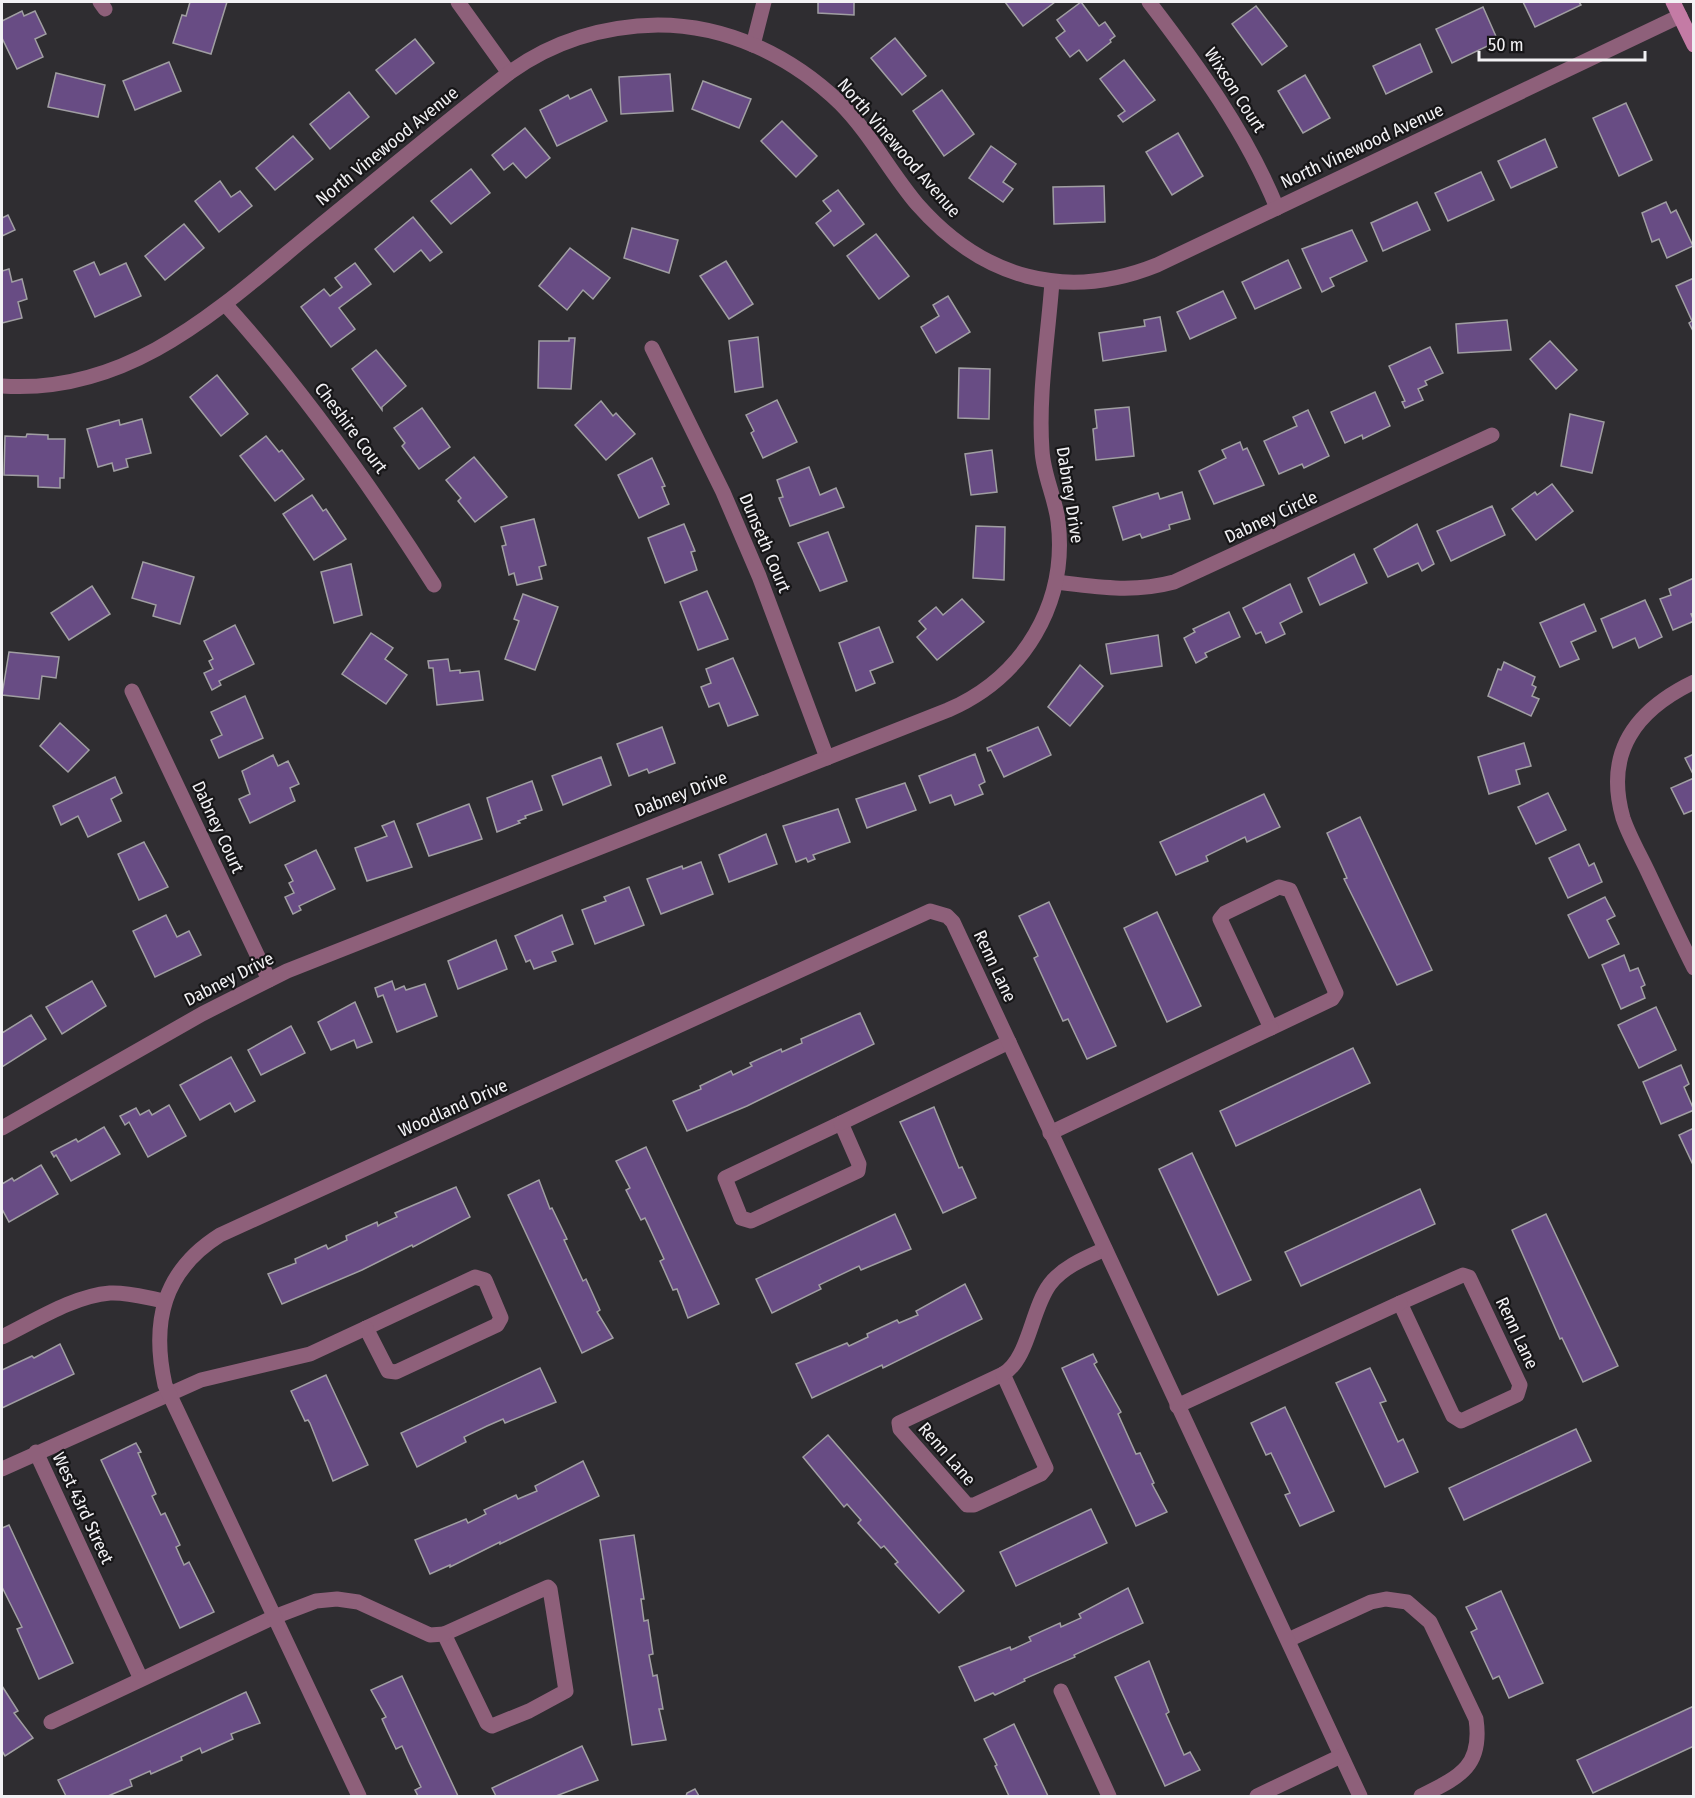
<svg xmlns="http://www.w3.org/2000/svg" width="1695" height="1798" font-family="'Fira Sans Condensed',sans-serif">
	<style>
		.building { fill: #684c84; stroke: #a09ea2; stroke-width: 1.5 }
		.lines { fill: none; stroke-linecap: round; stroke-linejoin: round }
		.street { stroke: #8e607a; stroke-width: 15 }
		.secondary { stroke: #c47ba5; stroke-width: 15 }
		.labels { text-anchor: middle; stroke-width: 4.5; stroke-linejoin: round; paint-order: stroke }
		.street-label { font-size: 18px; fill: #f2f1f4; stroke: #171618 }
	</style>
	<rect width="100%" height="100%" fill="#2f2d31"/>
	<g class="building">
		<polygon points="190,2 227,2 211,54 173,43 182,15 186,16"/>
		<polygon points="818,2 854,2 854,15 818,13"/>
		<polygon points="1005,2 1055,2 1023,26"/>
		<polygon points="1081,2 1099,26 1105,22 1115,36 1110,40 1111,42 1087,61 1079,50 1070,57 1056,38 1065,31 1057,20"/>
		<polygon points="1523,2 1579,2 1581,5 1535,27"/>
		<polygon points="1256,6 1287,46 1262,65 1232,24"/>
		<polygon points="1483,7 1498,41 1452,63 1436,29"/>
		<polygon points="22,11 24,16 35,11 46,34 35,39 43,57 17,69 2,38 2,21"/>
		<polygon points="895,38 926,76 902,95 871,58"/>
		<polygon points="415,39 434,63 396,94 376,70"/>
		<polygon points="1420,44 1432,72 1386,94 1373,66"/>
		<polygon points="1124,60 1155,100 1123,122 1118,116 1125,111 1100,79"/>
		<polygon points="169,62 181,91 135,110 123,81"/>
		<polygon points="56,73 105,85 98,117 48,107"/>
		<polygon points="670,74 673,111 621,114 619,77"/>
		<polygon points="1305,75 1330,118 1303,133 1278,91"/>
		<polygon points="703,81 751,99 739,128 692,109"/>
		<polygon points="591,89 607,121 557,146 540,110 568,95 570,99"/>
		<polygon points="942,90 974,134 944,156 913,111"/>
		<polygon points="349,92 369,117 330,149 310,124"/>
		<polygon points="1626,103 1652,160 1619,176 1593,118"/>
		<polygon points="782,121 817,156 796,177 761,141"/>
		<polygon points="525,128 550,158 526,178 513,163 504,170 492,155"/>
		<polygon points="1178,133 1203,176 1172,195 1146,152"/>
		<polygon points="293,136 313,159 275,190 256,168"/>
		<polygon points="1545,139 1557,167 1511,188 1498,161"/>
		<polygon points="991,146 1016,164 1003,182 1013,189 1003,202 969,178"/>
		<polygon points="471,169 490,193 451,224 431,201"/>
		<polygon points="1481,172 1494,200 1448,221 1435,193"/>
		<polygon points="220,181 231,197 240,191 252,206 219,232 195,201"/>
		<polygon points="1104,186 1105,222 1054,224 1053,187"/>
		<polygon points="838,190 864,224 834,246 816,223 831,211 823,201"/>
		<polygon points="1417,202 1430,230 1383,251 1371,223"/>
		<polygon points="1666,202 1671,213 1676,210 1693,246 1667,258 1659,239 1652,242 1642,213"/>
		<polygon points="8,215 15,230 2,236 2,218"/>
		<polygon points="413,217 442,252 430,261 421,250 394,272 375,249"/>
		<polygon points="184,224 204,248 165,280 145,256"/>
		<polygon points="632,228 678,240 669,273 624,258"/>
		<polygon points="1352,230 1367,261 1330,278 1334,286 1322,292 1302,249"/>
		<polygon points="876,234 909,276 879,299 847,256"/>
		<polygon points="570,248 610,278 593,299 583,290 567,310 539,286"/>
		<polygon points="1288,260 1301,288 1255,309 1242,282"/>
		<polygon points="726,261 753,304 729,319 700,276"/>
		<polygon points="94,262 100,275 126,263 141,296 95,317 74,271"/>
		<polygon points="355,263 371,284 339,308 355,329 331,347 301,307 324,289 330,296 342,287 335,278"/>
		<polygon points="9,269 12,282 22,279 27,299 18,302 22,318 2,323 2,271"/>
		<polygon points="1694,278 1694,333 1689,323 1692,321 1676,286"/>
		<polygon points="1223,291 1236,318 1190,339 1177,312"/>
		<polygon points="948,296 970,332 936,353 921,327 939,316 933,305"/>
		<polygon points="1160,317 1166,351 1103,361 1099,333 1145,326 1144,320"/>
		<polygon points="1507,320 1511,350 1458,353 1456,324"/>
		<polygon points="758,337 763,387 735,392 729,341"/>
		<polygon points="569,338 575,338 571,389 538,388 539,341 569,341"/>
		<polygon points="1550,341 1577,370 1556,389 1530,359"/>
		<polygon points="1430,347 1443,373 1425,381 1427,385 1418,389 1423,400 1405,408 1402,402 1405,401 1389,366"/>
		<polygon points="376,350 406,386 382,407 382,410 352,369"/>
		<polygon points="959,368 990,369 989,419 958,418"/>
		<polygon points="217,375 248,414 221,436 190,397"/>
		<polygon points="1375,392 1390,426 1363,439 1362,435 1345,443 1331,412"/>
		<polygon points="777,400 797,442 763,458 751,433 754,431 746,415"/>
		<polygon points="601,401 613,416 616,413 635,434 606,460 575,425"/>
		<polygon points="1129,407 1134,456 1096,460 1093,429 1097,428 1095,410"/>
		<polygon points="422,408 450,447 419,469 402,446 405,443 394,428"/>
		<polygon points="1308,410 1329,456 1304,468 1302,464 1279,474 1264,441 1297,426 1293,417"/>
		<polygon points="1570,414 1604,422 1592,473 1561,466"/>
		<polygon points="142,419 151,453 126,459 128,467 114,471 112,463 98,467 87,429 119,420 120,425"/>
		<polygon points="27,434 48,435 48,439 65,439 64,478 60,478 60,488 38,487 38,476 4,475 5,436 26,437"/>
		<polygon points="266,436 279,452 282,450 304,479 275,501 240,456"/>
		<polygon points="1240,442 1243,450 1247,448 1264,485 1214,504 1199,471 1226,458 1222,450"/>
		<polygon points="992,450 997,492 971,495 965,454"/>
		<polygon points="474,457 507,497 475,522 458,501 461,498 446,480"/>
		<polygon points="652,458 665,486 662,487 669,504 639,518 618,475"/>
		<polygon points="809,467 820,495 836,488 844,507 790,526 779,498 783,497 777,480"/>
		<polygon points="1552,484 1573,511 1536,540 1512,509 1535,492 1537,495"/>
		<polygon points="1182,492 1190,519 1169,525 1170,529 1142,538 1140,534 1123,540 1113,507 1158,493 1160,499"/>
		<polygon points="312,495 323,511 326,509 346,539 314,560 283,514"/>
		<polygon points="1492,506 1505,535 1451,561 1437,531"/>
		<polygon points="534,519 546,565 539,567 542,579 517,585 514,573 509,575 502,546 506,545 501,527"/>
		<polygon points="684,524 695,551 691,552 697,570 665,583 648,538"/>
		<polygon points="1417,524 1434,564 1422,571 1418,563 1388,577 1374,549"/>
		<polygon points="976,526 1005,527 1004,580 973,578"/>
		<polygon points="828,532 847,581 820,591 798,543"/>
		<polygon points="1354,554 1367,583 1320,605 1308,578"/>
		<polygon points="143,562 194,577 180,624 153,616 156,605 132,598"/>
		<polygon points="351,564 362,615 334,623 321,572"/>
		<polygon points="1694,578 1694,613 1691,614 1694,621 1673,630 1660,599 1671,595 1669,589"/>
		<polygon points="1290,584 1302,612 1280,623 1285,634 1266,643 1261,632 1256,634 1243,608"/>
		<polygon points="92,586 110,614 69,640 51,613"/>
		<polygon points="707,591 728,639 698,650 680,602"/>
		<polygon points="523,594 558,607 535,670 505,659 519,621 514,619"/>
		<polygon points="962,599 984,622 937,660 917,637 926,629 919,621 936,607 943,615"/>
		<polygon points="1645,600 1662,637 1639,648 1635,638 1613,648 1601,619"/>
		<polygon points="1584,604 1596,631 1571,642 1579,659 1560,667 1540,623"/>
		<polygon points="1229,612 1240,637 1205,653 1207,657 1196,663 1184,638 1195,632 1193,629"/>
		<polygon points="235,625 254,664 219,681 221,685 212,690 204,673 213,669 209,661 213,659 204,641"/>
		<polygon points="879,627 893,662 870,671 875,683 856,691 839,643"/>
		<polygon points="371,633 393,648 385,659 407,675 386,704 342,674"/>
		<polygon points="1158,635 1162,666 1111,674 1106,644"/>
		<polygon points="9,652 59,657 56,678 42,676 39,699 2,695"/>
		<polygon points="733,658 758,715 728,726 719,703 709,707 701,687 711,683 706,669"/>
		<polygon points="448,659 450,671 460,670 460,673 479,671 483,700 437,705 433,668 429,668 428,661"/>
		<polygon points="1504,662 1535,677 1532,685 1536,687 1532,696 1539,699 1531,716 1488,696 1498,669 1501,670"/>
		<polygon points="1080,665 1103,686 1070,726 1048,707"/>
		<polygon points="245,696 263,738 219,758 211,740 222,735 211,712"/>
		<polygon points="60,723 89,750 68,772 40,746"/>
		<polygon points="662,727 675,763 649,773 647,769 629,776 617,744"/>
		<polygon points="1038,727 1051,755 1004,777 991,750 988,751 987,748"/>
		<polygon points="1524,743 1531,766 1516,770 1520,784 1489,794 1478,757"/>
		<polygon points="975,754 985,782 979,785 983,794 955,805 951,795 930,803 919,776"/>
		<polygon points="1694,754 1694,776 1685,758"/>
		<polygon points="273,755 278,766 288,761 299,784 290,788 295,801 250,823 239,799 250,794 242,771"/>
		<polygon points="601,757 611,785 563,805 552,776"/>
		<polygon points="115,777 122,793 111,799 121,821 88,837 78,816 61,825 53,806"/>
		<polygon points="1694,778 1694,810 1684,814 1671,788"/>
		<polygon points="532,781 542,810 525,816 526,818 518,821 520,823 497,832 487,798"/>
		<polygon points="905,783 916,810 867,828 856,799"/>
		<polygon points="1548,793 1566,830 1536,844 1518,807"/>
		<polygon points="1264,794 1280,827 1247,842 1245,837 1206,856 1208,861 1176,875 1160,842"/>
		<polygon points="469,804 482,839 429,856 417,824"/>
		<polygon points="838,809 850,842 813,855 815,859 808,862 806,858 796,862 783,826"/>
		<polygon points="1360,817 1432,970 1397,985 1344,879 1347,878 1327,833"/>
		<polygon points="394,821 412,867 367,881 355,848 387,836 382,826"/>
		<polygon points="766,834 777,864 729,882 719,855"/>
		<polygon points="144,842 168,887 139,900 118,854"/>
		<polygon points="1579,844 1589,866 1594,863 1602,882 1568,898 1549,858"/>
		<polygon points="316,850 335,889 299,906 301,910 293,914 285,897 294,893 289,883 293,881 285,865"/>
		<polygon points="701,862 713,894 661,914 647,879 682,866 683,869"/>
		<polygon points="629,887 644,925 595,944 582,910 606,901 604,897"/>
		<polygon points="1605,897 1615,916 1607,920 1619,944 1589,958 1568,915"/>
		<polygon points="1049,902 1116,1046 1087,1059 1068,1019 1063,1021 1034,958 1038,956 1019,916"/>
		<polygon points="1157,912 1201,1006 1167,1022 1124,928"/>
		<polygon points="166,915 177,937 189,931 201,955 155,977 133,931"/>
		<polygon points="562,915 573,944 552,952 556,961 534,969 530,960 526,962 515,936"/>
		<polygon points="496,940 507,969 458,989 448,961"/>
		<polygon points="1624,955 1630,971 1638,968 1645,985 1641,987 1645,998 1621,1009 1602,965"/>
		<polygon points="92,981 106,1006 62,1034 46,1007"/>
		<polygon points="392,981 395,990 404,986 406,990 425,984 437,1016 397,1032 383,995 378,997 375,988"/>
		<polygon points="355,1002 372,1042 357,1048 354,1040 331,1050 318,1022"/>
		<polygon points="1656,1007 1676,1050 1639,1068 1618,1025"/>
		<polygon points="860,1013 874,1044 747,1106 687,1131 673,1101 701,1089 700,1086 731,1071 733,1075 752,1066 750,1063 781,1049 782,1052 802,1043 801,1039"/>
		<polygon points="31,1015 46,1039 2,1067 2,1033"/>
		<polygon points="291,1026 305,1053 261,1075 248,1050"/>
		<polygon points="1353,1048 1370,1083 1236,1146 1220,1111"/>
		<polygon points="231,1057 255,1101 235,1112 230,1103 200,1120 180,1085"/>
		<polygon points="1681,1065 1689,1084 1684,1087 1694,1110 1661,1124 1643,1082"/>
		<polygon points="169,1105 186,1136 148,1157 129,1122 125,1125 120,1116 136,1108 140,1115 149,1110 152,1115"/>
		<polygon points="934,1107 959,1168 962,1167 976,1198 943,1213 900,1122"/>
		<polygon points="104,1127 120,1154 71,1181 56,1155 54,1157 51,1152 76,1139 78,1142"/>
		<polygon points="1694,1128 1694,1167 1679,1135"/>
		<polygon points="646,1147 719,1304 688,1318 677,1289 673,1290 660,1261 664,1259 645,1218 641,1220 626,1190 630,1188 616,1161"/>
		<polygon points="1192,1153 1251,1280 1218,1295 1159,1169"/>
		<polygon points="41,1165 58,1194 9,1222 2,1209 2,1184 12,1178 14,1181"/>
		<polygon points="539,1180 550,1209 552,1208 567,1239 564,1240 583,1281 586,1279 600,1310 597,1312 613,1338 582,1353 508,1195"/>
		<polygon points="456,1187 470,1217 413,1247 412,1245 362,1270 282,1304 268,1274 296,1263 295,1259 326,1245 328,1249 347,1240 346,1236 377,1222 378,1226 381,1224 397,1217 395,1213"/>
		<polygon points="1420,1189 1435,1224 1301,1286 1285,1252"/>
		<polygon points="895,1214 911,1249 861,1270 859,1266 819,1285 821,1289 772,1313 756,1279"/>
		<polygon points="1546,1214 1618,1366 1583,1382 1562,1338 1560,1339 1512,1230"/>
		<polygon points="965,1284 982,1319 883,1368 882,1365 812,1398 796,1364 847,1343 849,1346 868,1337 867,1334 897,1320 899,1323 918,1315 916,1311"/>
		<polygon points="60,1344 74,1374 2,1408 2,1370 32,1356 34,1358"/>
		<polygon points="1093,1354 1097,1362 1094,1364 1121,1412 1118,1414 1136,1454 1140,1453 1154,1483 1152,1484 1167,1512 1136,1526 1062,1368"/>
		<polygon points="540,1368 556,1402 505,1423 503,1419 487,1426 464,1437 466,1442 417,1467 401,1433"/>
		<polygon points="1370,1368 1386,1401 1380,1403 1398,1442 1403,1439 1418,1472 1385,1487 1336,1383"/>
		<polygon points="326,1375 368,1465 333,1481 310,1423 308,1420 305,1421 291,1391"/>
		<polygon points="1285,1407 1334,1511 1300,1526 1285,1495 1290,1493 1271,1453 1266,1455 1251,1423"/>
		<polygon points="1576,1429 1591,1461 1464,1520 1449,1488"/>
		<polygon points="828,1435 964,1591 939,1613 895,1564 898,1562 884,1546 881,1548 858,1523 861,1520 847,1504 844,1507 803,1457"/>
		<polygon points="136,1443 141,1452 138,1453 156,1494 152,1496 161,1515 165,1513 180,1545 176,1547 184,1565 189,1562 214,1612 180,1628 101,1460"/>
		<polygon points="583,1461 599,1496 500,1544 500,1542 450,1567 450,1565 430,1574 415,1540 466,1519 468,1523 486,1514 484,1510 516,1495 518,1499 537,1491 535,1486"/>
		<polygon points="1091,1509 1107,1543 1016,1586 1000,1552"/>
		<polygon points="9,1525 73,1663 39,1679 17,1629 22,1627 2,1587 2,1528"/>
		<polygon points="634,1535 644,1599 641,1599 644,1621 648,1620 653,1654 649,1655 653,1676 657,1675 663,1709 659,1709 666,1740 632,1745 600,1540"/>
		<polygon points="1128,1588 1143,1623 1074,1655 1075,1657 1024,1679 1025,1681 995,1695 993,1693 975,1701 959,1667 1010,1647 1011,1650 1031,1641 1029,1637 1060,1623 1061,1627 1081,1618 1079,1614"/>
		<polygon points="1501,1591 1543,1683 1509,1698 1499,1676 1493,1679 1471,1632 1477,1629 1466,1607"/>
		<polygon points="1149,1661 1169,1712 1166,1714 1184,1755 1190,1752 1200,1770 1165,1786 1115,1677"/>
		<polygon points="402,1676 458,1796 418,1796 415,1790 421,1787 409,1762 402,1746 396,1749 387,1730 382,1719 386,1717 371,1690"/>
		<polygon points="2,1686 18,1711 14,1713 33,1738 5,1756 2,1751"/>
		<polygon points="246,1692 260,1723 231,1734 233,1739 202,1753 200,1748 181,1757 182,1760 151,1774 150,1771 130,1780 132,1786 108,1796 66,1796 58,1780"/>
		<polygon points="1694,1706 1694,1746 1593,1793 1577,1760"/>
		<polygon points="1014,1724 1048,1796 1009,1796 995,1766 997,1765 984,1739"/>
		<polygon points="582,1746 598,1780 556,1796 496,1796 492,1788"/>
		<polygon points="695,1789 699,1796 686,1796 687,1793"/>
	</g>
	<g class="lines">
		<g class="street">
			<polyline points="100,2 105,9"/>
			<polyline points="458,2 509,73"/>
			<path d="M1149,2C1198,66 1246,132 1277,208"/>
			<polyline points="753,45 764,2"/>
			<path d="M225,304C304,391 371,486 434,585"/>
			<polyline points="652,348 723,492 759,576 827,758"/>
			<path d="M2,386C132,395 222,306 315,230C379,178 443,124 509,73C553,41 604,26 658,25C727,25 791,56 840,103C870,133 890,172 917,204C982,278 1065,302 1157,265L1680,16"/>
			<path d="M1056,582C1097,587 1133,593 1174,582L1492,435"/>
			<path d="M1694,682C1636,710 1604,752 1623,818C1629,836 1640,855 1648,872C1663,904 1678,936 1694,968"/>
			<polyline points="132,691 269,980"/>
			<polygon points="1279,887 1290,890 1336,993 1332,999 1271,1028 1220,919 1225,913"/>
			<polygon points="841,1123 859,1164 858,1171 751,1221 741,1218 725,1178"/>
			<polyline points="841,1123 1009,1042"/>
			<path d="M2,1128L202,1014L287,971L948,710C1024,677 1068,603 1058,521C1055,497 1043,474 1042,450C1038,395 1048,337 1052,282"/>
			<polyline points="1050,1133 1271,1028"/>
			<polygon points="1463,1275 1469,1277 1520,1385 1517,1395 1461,1421 1453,1416 1400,1303"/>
			<polygon points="475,1277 485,1280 501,1318 497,1325 396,1372 388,1371 366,1328"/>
			<path d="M2,1337C35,1321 73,1296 110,1293C129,1292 147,1298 165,1301"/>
			<polygon points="1003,1374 1046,1468 1041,1474 974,1505 967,1505 900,1429 899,1423"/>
			<path d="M1003,1374C1029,1359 1031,1309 1050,1284C1063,1267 1085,1258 1105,1249"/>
			<polyline points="1177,1406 1400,1303"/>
			<polyline points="36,1452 141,1679"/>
			<polyline points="2,1469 201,1380 310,1354 366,1328"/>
			<polygon points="548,1587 550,1589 566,1691 529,1711 492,1726 487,1723 444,1634"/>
			<path d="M1288,1640L1371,1602L1386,1599L1407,1602L1430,1622L1476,1719C1483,1767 1459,1777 1421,1796"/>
			<polyline points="1061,1691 1109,1796"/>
			<polyline points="51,1722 274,1617 316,1601 337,1599 358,1602 430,1635 444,1634"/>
			<path d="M359,1796L165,1385C151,1322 163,1271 220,1235L930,911L947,916L953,922L1360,1796"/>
			<polyline points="1257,1796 1341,1756"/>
		</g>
		<polyline class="secondary" points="1673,2 1694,45"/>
	</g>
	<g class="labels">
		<g class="street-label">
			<text transform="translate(1235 90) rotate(57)" y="6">Wixson Court</text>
			<text transform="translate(387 146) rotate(-39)" y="6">North Vinewood Avenue</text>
			<text transform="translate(1362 146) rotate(-25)" y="6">North Vinewood Avenue</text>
			<text transform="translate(899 148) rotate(49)" y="6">North Vinewood Avenue</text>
			<text transform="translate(351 428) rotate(53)" y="6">Cheshire Court</text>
			<text transform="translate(1070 495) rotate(81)" y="6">Dabney Drive</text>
			<text transform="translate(1271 517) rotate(-25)" y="6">Dabney Circle</text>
			<text transform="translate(765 543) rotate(67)" y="6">Dunseth Court</text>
			<text transform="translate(681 794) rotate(-21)" y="6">Dabney Drive</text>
			<text transform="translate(218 827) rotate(65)" y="6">Dabney Court</text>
			<text transform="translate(995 966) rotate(65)" y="6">Renn Lane</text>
			<text transform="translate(229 979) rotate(-27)" y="6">Dabney Drive</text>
			<text transform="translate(453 1108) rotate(-24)" y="6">Woodland Drive</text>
			<text transform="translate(1517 1333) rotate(65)" y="6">Renn Lane</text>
			<text transform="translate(947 1454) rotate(49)" y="6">Renn Lane</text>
			<text transform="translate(83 1508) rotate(65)" y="6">West 43rd Street</text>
		</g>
	</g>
	<rect width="1695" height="1798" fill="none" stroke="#f2f1f4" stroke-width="6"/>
	<path d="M1479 51v9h166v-9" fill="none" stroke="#f2f1f4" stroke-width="3"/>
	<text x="1488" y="51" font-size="18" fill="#f2f1f4" stroke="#171618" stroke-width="4.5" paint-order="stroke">50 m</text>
</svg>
